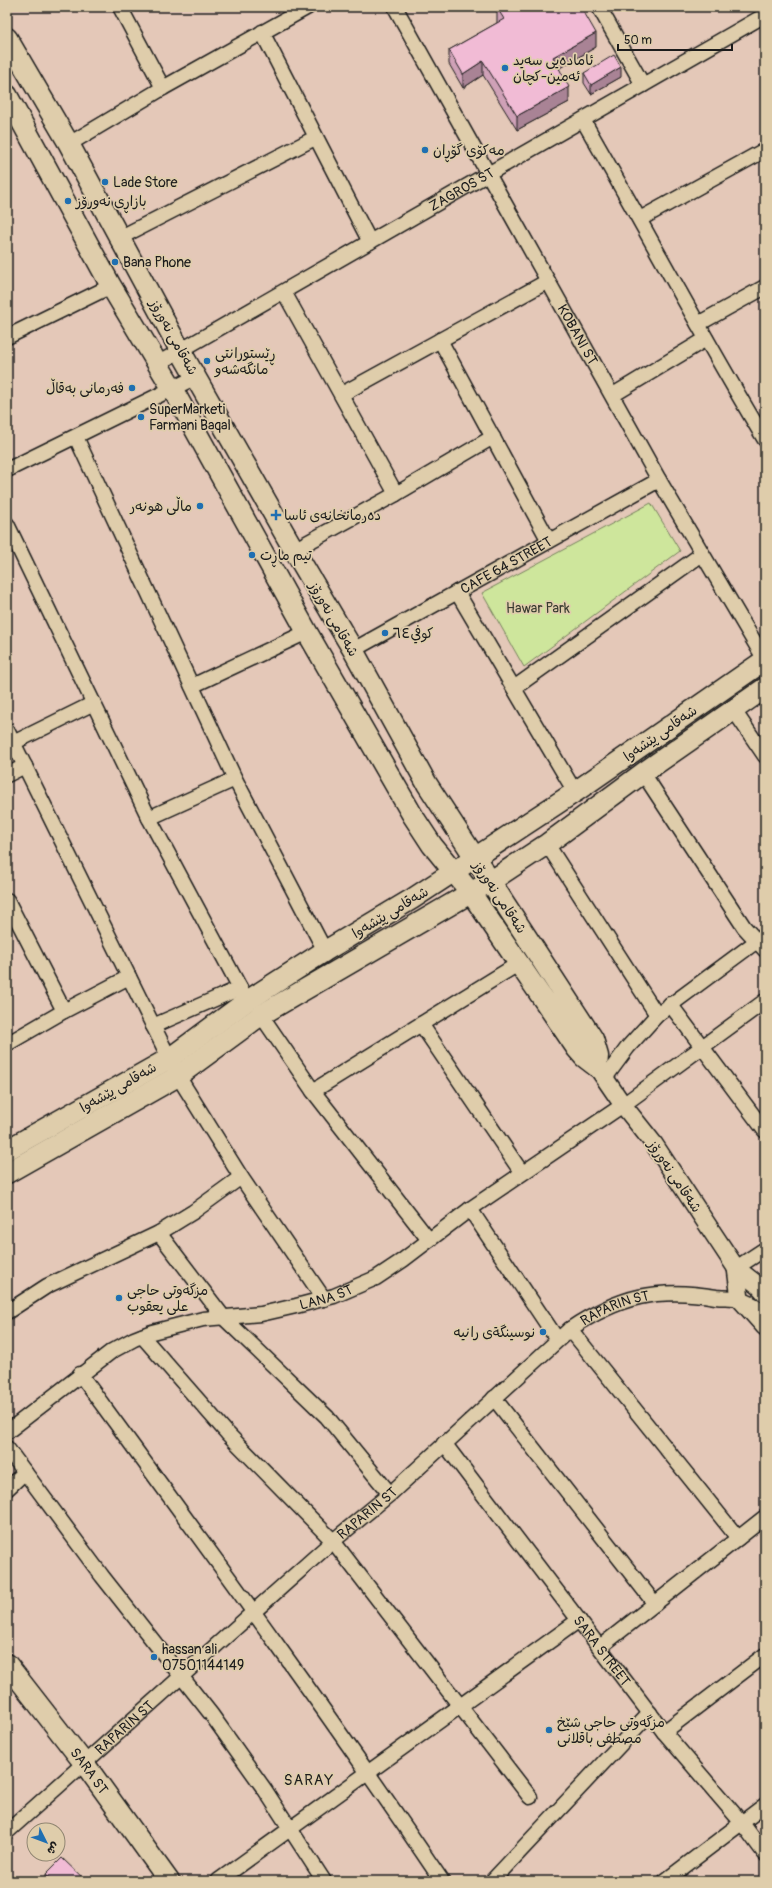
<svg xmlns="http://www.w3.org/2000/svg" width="772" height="1888" font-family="Pangolin,'Playpen Sans Arabic',sans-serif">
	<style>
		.green { fill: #cee69c; stroke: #75815c }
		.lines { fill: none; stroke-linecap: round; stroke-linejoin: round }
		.minor-casing { stroke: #1c1c1c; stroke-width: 17 }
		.tertiary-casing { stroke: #1c1c1c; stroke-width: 20 }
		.secondary-casing { stroke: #1c1c1c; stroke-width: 23 }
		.minor { stroke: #dfcdab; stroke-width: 14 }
		.tertiary { stroke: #dfcdab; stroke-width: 17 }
		.secondary { stroke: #dfcdab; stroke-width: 20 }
		.wall { fill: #cfa1b7; stroke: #1c1c1c }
		.shaded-wall { fill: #a98395; stroke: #1c1c1c }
		.building { fill: #f1bbd5; stroke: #1c1c1c }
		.poi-dot { fill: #1f6fb2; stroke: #dfcdab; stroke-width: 1.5 }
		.labels { text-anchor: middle; stroke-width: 3.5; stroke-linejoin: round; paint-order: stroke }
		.poi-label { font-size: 14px; fill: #1c1c1c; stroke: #dfcdab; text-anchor: start }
		.street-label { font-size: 14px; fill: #1c1c1c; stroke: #dfcdab }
		.park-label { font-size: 14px; fill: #373a2f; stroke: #dfcdab }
		.neighbourhood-label { font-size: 15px; letter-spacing: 1px; fill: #1c1c1c; stroke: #dfcdab }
	</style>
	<rect width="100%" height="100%" fill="#e4c8b8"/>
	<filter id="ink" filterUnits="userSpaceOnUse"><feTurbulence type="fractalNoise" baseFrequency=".025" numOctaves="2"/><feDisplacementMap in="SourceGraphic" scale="8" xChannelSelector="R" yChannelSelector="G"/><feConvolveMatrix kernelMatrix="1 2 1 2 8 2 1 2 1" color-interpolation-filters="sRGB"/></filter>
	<g filter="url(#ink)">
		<polygon class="green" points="651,503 680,551 524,667 482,593"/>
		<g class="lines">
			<defs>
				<g id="minor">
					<polyline points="120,7 163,88"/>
					<path id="s1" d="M395,7L659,480L765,660"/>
					<polyline points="599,7 643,85"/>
					<polyline points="262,32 370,242"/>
					<path d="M583,120C644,226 702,335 765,440"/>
					<polyline points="69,144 163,88 308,7"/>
					<polyline points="640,219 765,150"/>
					<polyline points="119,238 315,138"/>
					<polyline points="284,292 396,494"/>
					<polyline points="698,324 765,287"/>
					<polyline points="7,337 111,286"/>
					<polyline points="440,340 549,541"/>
					<path id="s2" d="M157,364L765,15"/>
					<polyline points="342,394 548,281"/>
					<polyline points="613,395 706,339"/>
					<polyline points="76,437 235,779 325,951"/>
					<polyline points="7,470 196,377"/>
					<polyline points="7,524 149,818 247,1001"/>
					<polyline points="294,550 396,494 493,437"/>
					<polyline points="457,592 575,792"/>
					<path id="s3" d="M353,650L659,480"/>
					<polyline points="192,686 307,632"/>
					<polyline points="514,688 702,554"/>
					<polyline points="733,709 765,756"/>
					<polyline points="7,730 178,1076 241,1177 324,1299"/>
					<polyline points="13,743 94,703"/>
					<polyline points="643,773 744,927 765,950"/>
					<polyline points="7,775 25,766"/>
					<polyline points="149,818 235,779"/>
					<polyline points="547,844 657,1015"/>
					<polyline points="7,900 64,1011"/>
					<polyline points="670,1004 765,1131"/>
					<polyline points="261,1015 313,1091 429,1240"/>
					<polyline points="421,1024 522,1173"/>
					<polyline points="153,1026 240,988"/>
					<polyline points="7,1044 64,1011 129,977"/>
					<polyline points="605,1078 628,1047 657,1015 765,935"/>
					<polyline points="313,1091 518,964"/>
					<polyline points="470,1209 557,1339"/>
					<polyline points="159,1233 224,1318 327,1417 390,1494"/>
					<polyline points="736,1268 765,1249"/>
					<polyline points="7,1312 47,1286 159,1233 193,1212 241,1177"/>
					<polyline points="570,1329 738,1538"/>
					<polyline points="142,1336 227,1433 333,1541 530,1797"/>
					<path d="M80,1374C203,1542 326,1709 442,1881"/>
					<polyline points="494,1398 655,1604"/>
					<path id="s4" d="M7,1432L112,1351L134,1339L152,1332L203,1319L261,1314L296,1306L334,1296L376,1278L403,1260L470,1209L623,1105L765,1001"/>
					<path id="s5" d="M444,1443L664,1732L742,1823L765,1854"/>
					<polyline points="7,1448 102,1576 211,1714 265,1790 324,1881"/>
					<polyline points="7,1489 25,1472"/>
					<polyline points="600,1647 765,1517"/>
					<polyline points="664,1732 765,1655"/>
					<path id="s6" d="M7,1832L333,1541L390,1494L570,1329C619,1296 658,1287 716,1297C723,1298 733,1297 740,1299C749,1302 757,1307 765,1311"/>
					<polyline points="218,1881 579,1620"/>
					<polyline points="492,1881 650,1713"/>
					<polyline points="665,1881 765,1805"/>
				</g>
				<g id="tertiary">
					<polyline points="597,1067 623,1105 654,1144 736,1268 759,1286 765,1293"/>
					<polyline points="736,1268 740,1299 765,1327"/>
				</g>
				<g id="secondary">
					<polyline points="7,38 69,144 180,350 294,550 353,650 427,784 593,1039 598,1056 597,1067 584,1057 577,1049 471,893 432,845 413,816 307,632 172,388 111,286 7,95"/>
					<polyline points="7,1150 170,1058 247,1001 325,951 412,899 575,792 765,660"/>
					<polyline points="7,1173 178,1076 261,1015 491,881 547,844 643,773 765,688"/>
					<path id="s7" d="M7,1664L84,1763L169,1881"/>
				</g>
			</defs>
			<use href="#minor" class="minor-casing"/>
			<use href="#tertiary" class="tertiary-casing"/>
			<use href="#secondary" class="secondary-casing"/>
			<use href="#minor" class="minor"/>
			<use href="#tertiary" class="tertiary"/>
			<use href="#secondary" class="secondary"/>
		</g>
		<g class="wall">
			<polygon points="497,8 596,47 559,68 569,102 517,130 483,75 463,88 449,64 449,50 497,23"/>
			<polygon points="584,73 621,77 591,94 584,83"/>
			<polygon points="46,1874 86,1881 46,1881"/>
		</g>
		<g class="shaded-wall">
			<polygon points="596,33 596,47 553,72 553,57"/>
			<polygon points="483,61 483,75 463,88 463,74"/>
			<polygon points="621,67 621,77 591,94 591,85"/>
			<polygon points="569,87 569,102 517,130 517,116"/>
		</g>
		<g class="building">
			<polygon points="499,7 581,7 596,33 553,57 569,87 517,116 483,61 463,74 449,50 504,19 497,8"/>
			<polygon points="614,55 621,67 591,85 584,73"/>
			<polygon points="62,1858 86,1881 54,1881 46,1874"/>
		</g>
	</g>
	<g class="poi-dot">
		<circle cx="505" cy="68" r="4"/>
		<circle cx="425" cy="150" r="4"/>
		<circle cx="105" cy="182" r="4"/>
		<circle cx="68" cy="201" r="4"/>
		<circle cx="115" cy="262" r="4"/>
		<circle cx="207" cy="361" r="4"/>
		<circle cx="132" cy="388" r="4"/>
		<circle cx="141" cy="417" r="4"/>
		<circle cx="200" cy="506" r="4"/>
		<path d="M274 509h4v4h4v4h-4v4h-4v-4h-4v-4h4z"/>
		<circle cx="252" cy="555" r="4"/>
		<circle cx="385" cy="633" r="4"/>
		<circle cx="119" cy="1298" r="4"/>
		<circle cx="543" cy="1332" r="4"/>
		<circle cx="154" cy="1657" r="4"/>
		<circle cx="549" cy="1730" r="4"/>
	</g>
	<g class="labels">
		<g class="poi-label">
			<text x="513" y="65">ئامادەیی سەید<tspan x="513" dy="16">ئەمین-کچان</tspan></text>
			<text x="433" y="155">مەکۆی گۆڕان</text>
			<text x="113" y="187">Lade Store</text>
			<text x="76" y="206">بازاڕی نەورۆز</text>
			<text x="123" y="267">Bana Phone</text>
			<text x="215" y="358">ڕێستورانتی<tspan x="215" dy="16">مانگەشەو</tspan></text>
			<text x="124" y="393" text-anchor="end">فەرمانی بەقاڵ</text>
			<text x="149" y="414">SuperMarketi<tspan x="149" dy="16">Farmani Baqal</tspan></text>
			<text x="192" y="511" text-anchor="end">ماڵی هونەر</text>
			<text x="284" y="520">دەرمانخانەی ئاسا</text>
			<text x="260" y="560">تیم ماڕت</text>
			<text x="393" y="638">كوفي٦٤</text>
			<text x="127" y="1295">مزگەوتی حاجی<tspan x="127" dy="16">علی یعقوب</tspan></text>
			<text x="535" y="1337" text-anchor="end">نوسينگةى رانيه</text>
			<text x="162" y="1654">hassan ali<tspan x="162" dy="16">07501144149</tspan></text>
			<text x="557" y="1727">مزگەوتی حاجی شێخ<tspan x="557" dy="16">مصطفی باقلانی</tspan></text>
		</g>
		<g class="street-label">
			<text dy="5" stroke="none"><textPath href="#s2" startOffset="351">ZAGROS ST</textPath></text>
			<text dy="5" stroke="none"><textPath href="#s1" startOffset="375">KOBANI ST</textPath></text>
			<text transform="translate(174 337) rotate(61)" y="5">شەقامی نەورۆز</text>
			<text dy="5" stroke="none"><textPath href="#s3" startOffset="175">CAFE 64 STREET</textPath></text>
			<text transform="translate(334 619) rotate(60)" y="5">شەقامی نەورۆز</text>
			<text transform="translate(660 733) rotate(-35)" y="5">شەقامی پێشەوا</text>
			<text transform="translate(500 897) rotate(56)" y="5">شەقامی نەورۆز</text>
			<text transform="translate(390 912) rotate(-31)" y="5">شەقامی پێشەوا</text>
			<text transform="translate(118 1087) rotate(-30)" y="5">شەقامی پێشەوا</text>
			<text transform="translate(675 1176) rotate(56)" y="5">شەقامی نەورۆز</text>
			<text dy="5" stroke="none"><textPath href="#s4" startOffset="355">LANA ST</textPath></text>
			<text dy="5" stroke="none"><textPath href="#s6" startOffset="805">RAPARIN ST</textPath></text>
			<text dy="5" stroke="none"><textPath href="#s6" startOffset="481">RAPARIN ST</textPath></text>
			<text dy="5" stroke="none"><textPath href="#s5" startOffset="261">SARA STREET</textPath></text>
			<text dy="5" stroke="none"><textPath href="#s6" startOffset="157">RAPARIN ST</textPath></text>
			<text dy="5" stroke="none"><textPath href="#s7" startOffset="135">SARA ST</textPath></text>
		</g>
		<g class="park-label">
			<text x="538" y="613">Hawar Park</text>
		</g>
		<g class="neighbourhood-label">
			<text x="309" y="1785">SARAY</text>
		</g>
	</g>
	<rect width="772" height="1888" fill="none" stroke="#dfcdab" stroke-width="24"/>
	<rect x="12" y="12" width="748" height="1864" fill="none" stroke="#1c1c1c" stroke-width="1.5" filter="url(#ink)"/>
	<g transform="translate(46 1842) rotate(132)"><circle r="19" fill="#dfcdab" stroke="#918672"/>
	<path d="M0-3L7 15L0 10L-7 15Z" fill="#1f6fb2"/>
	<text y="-6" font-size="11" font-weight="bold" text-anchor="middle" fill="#1c1c1c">ش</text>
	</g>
	<path d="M618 44v6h114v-6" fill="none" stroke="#1c1c1c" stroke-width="2"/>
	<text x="624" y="44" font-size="12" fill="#1c1c1c" stroke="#dfcdab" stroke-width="3" paint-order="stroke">50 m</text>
</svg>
